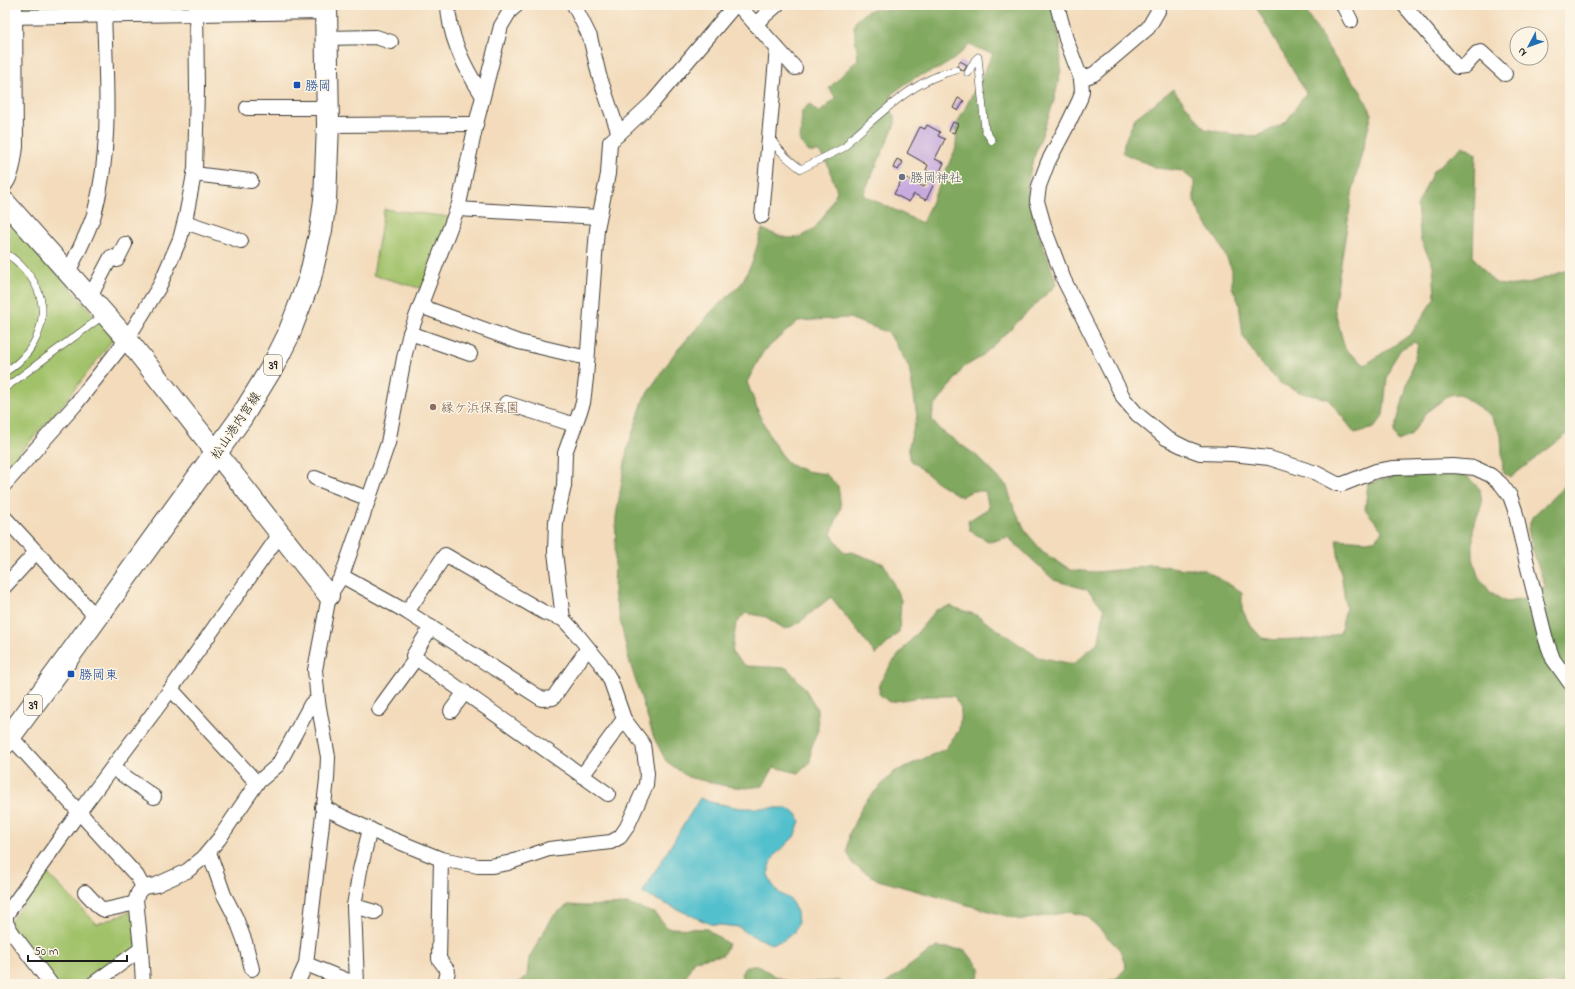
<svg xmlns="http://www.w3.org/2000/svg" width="1575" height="989" font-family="'Indie Flower','Klee One',sans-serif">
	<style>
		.green { fill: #a2c26b; stroke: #5f6f44 }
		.forest { fill: #81a85f; stroke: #4e623e; fill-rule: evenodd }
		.water { fill: #53c0cd; stroke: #386e74 }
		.building { fill: #c7aade }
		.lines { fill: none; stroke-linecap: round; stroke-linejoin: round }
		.lane-casing { stroke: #3c3934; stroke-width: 8 }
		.street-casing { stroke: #3c3934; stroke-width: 16 }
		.secondary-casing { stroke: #3c3934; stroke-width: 22 }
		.primary-casing { stroke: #3c3934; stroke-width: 24 }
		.lane { stroke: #fff; stroke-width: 7 }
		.street { stroke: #fff; stroke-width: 14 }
		.secondary { stroke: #fff; stroke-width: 20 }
		.primary { stroke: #fff; stroke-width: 22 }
		.transit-dot { fill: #1a4fb4; stroke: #fcf5e5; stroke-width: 1.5 }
		.worship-dot { fill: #6b7280; stroke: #fcf5e5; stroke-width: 1.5 }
		.education-dot { fill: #8d6e63; stroke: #fcf5e5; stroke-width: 1.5 }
		.labels { text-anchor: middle; stroke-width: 3; stroke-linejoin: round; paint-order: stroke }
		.shield { fill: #fcf5e5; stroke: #5f5d58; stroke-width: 1 }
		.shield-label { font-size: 12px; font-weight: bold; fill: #1c1c1c }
		.transit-label { font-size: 13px; fill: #164399; stroke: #fcf5e5; text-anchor: start }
		.worship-label { font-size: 13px; fill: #5b616d; stroke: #fcf5e5; text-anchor: start }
		.education-label { font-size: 13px; fill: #785e54; stroke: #fcf5e5; text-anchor: start }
		.street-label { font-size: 13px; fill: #1c1c1c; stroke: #fcf5e5 }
	</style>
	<rect width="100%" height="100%" fill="#fcf5e5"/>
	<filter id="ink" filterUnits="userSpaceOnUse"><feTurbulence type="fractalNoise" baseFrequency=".025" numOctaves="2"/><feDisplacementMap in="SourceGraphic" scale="8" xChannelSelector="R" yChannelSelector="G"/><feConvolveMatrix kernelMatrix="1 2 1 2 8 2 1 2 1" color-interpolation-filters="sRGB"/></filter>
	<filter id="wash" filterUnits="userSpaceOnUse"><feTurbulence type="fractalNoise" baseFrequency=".012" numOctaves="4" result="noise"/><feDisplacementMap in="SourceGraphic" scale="16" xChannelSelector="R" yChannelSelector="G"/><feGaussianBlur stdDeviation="0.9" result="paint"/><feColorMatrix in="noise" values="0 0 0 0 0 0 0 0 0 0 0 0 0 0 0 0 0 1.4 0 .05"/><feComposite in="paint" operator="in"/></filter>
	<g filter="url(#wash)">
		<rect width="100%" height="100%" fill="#f3dbbb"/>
		<g class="green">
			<polygon points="21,5 102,5 102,13 22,12"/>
			<polygon points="384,209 450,217 423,289 373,275"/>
			<polygon points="5,213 114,338 65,402 5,469"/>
			<polygon points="47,873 97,924 135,910 139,949 89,984 54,984 9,923"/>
		</g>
		<g class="forest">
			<path d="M901,5H1051L1060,40L1061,69L1054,101L1033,160L1027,185L1036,226L1057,284L981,357L964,367L933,409L932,420L939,429L977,456L1007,486L1012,503L1026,532L1044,553L1071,570L1096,572L1128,569L1150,564L1185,569H1203L1242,592V609L1250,625L1262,638L1275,640L1296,639L1318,640L1340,633L1346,608L1336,539L1367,541L1377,539L1382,530L1365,509L1368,483L1404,474L1437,470L1468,477L1480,489L1482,504L1473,527V558L1478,576L1491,593L1506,602L1526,599L1545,586L1532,548L1528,529L1532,517L1570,481V984H1097L1117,978L1126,968L1120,950L1087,916L1069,912L1021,920L878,880L854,865L847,852L849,834L864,803L894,772L945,749L959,730L961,708L954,696H927L889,702L879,694L880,682L892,663L936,610L950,606L976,615L1038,657L1073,664L1099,641L1104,609L1088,590L1054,580L1008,537L990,542L970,531L968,521L989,508L985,491H972L961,497L937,482L909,459V445L917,416L909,367L889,333L849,318L798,321L763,352L747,382L760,416L772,440L788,464L806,471L826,474L838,486L841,507L831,534L845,553L852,552L884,564L901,600L899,632L876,655L831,597L797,624L785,629L766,617L746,613L736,623L732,653L746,666L787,668L804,687L817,709L818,729L811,749L810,762L799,773L774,767L763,786L746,788L726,786L688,777L666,761L654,738L629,660L614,593L616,517L627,450L644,398L674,354L712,311L741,284L752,263L762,229C769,232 785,239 792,238C816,237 828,210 837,191L827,163L819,152H809L800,142L802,111L809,104L819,113L836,98L829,88L858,59L854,26L856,20L866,12L873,9L893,10ZM969,45L993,54L957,124L956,148L922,223L863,195L895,124V117L890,108L893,93L914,78L940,68L953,60Z"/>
			<path d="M1255,5H1302L1336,60L1359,88L1372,114L1354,183L1334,307L1345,349L1365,365L1411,334L1435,297L1433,265L1421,241L1417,207L1433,171L1463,146L1476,154L1473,257C1480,264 1486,274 1493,281C1510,294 1552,275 1570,269V432L1511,477L1503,473L1501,434L1489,414L1459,394L1449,395L1428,411L1410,436L1398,441L1394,433L1418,345L1414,342L1401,349L1391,365L1387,378L1383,417L1374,428L1355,433L1328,399L1302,393L1280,383L1258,360L1243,336L1239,303L1232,287V270L1220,244L1202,218L1194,201V181L1182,171L1157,168L1123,153L1124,143L1135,118L1173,89L1205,129L1230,134L1256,137L1286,122L1306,93Z"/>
			<polygon points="627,904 654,913 668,928 707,929 728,944 723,955 694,960 685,979 685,984 571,984 561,982 544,984 510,984 520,982 527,976 529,958 553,916 568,905 586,906"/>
			<path d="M937,947L965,950L981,969L976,984H885C903,972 918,958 937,947Z"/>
			<polygon points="746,966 760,966 773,975 789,982 803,983 839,981 845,984 744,984 741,974"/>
		</g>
		<polygon class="water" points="700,798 710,802 740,808 787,808 797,814 800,821 794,837 775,855 769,866 769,877 772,884 779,893 790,899 797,912 798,923 794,932 784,940 771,944 747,933 739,927 710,924 642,893"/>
		<g id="blocks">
			<g class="building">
				<polygon points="960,61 967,65 964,71 957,67"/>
				<polygon points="958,98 964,101 958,111 953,108"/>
				<polygon points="953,122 958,124 954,133 949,131"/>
				<polygon points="927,125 940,132 938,136 945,139 935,159 944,163 926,200 914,194 909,202 894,194 903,177 924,187 931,173 926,170 928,165 907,153 920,127 925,129"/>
				<polygon points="897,159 903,162 898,170 893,168"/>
			</g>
		</g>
	</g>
	<g filter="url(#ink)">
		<use href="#blocks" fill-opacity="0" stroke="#3c3934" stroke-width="1"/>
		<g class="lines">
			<defs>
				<g id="lane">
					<polyline points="968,73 975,60 978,57 985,130 992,141"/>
					<path d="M771,138C778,151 789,160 801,169L845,147L850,140C883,112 913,80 956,70"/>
					<path d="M5,253C12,257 19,263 24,269C56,303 43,349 5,372"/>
					<polyline points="5,388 104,315"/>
				</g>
				<g id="street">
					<path d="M448,5C449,37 465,69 483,96"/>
					<polyline points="574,5 590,37 599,75 619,134"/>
					<polyline points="738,5 795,68"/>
					<polyline points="1057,5 1066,39 1081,79 1082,91 1080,99 1067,126 1048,162 1039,186 1037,201 1046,233 1064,280 1124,399 1137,414 1166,438 1186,448 1200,453 1232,454 1269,458 1316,473 1337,484 1343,484 1376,471 1394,468 1453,466 1475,468 1490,475 1501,484 1510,496 1515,510 1527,564 1546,640 1553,659 1570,683"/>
					<polyline points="1343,5 1351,21"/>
					<polyline points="1404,5 1457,67 1465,66 1477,53 1481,52 1505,74"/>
					<polyline points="5,17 326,12"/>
					<polyline points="755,24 777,5"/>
					<polyline points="326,38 376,37 391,42"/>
					<polyline points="1081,79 1094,74 1148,28 1158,11 1157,5"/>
					<polyline points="247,108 328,108"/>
					<polyline points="328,125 476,124"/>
					<polyline points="194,174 251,181"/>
					<path d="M5,185C13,174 14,160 16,147L15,5"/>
					<polyline points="457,209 599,217"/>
					<polyline points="762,216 777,48"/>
					<polyline points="185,222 241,241"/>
					<path d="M68,273C77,253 89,232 95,211C113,144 105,74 104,5"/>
					<polyline points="90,297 111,257 117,260 125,244"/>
					<polyline points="420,306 519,342 587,358"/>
					<polyline points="410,333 470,354"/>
					<polyline points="506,403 575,425"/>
					<polyline points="315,478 369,499"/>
					<polyline points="5,484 75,405 127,339 159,287 180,239 186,216 195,169 197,89 196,5"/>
					<polyline points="5,518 97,618"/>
					<polyline points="342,576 407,612 542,699 553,698 588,648"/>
					<polyline points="5,586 36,552"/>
					<polyline points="407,612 445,555 545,613 563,619"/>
					<polyline points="431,627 413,656 608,794"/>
					<polyline points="171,689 257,783"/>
					<polyline points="379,709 416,658"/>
					<polyline points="451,711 465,692"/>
					<polyline points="10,736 137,876 143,887 156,885 187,871 203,858 219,839 257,783 278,765 311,704 318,702"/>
					<polyline points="113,768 154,797"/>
					<polyline points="582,776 624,719"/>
					<polyline points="322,807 382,835 441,859 478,866 491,866 508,863 549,849 611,842 620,837 627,827 646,785 647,773 643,744 624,719 610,679 601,664 576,633 563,619 555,552 556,521 564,486 565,453 583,403 586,378 597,229 608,174 610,142 653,102 735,5"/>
					<polyline points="209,852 224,895 236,918 245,942 252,969"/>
					<polyline points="441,859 439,959 448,971 445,984"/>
					<polyline points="143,887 138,893 136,899 141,949 143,984"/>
					<polyline points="85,892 100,908 105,910 136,903"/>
					<polyline points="354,906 375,912"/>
					<polyline points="306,964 356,984"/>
					<polyline points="51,984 13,934 6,923 6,915 79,812 171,689 280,534"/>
					<polyline points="93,984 141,949"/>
					<polyline points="297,984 306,964 327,779 328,757 318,702 315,670 329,596 342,576 388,443 404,358 410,333 459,204 476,124 501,26 510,11 517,5"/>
					<polyline points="357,984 354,906 360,870 370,829"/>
				</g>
				<polyline id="secondary" points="5,202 127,339 329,596"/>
				<polyline id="primary" points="5,743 61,667 241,418 274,364 288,336 310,278 321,230 325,200 328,125 326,5"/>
			</defs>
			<use href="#lane" class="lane-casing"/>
			<use href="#street" class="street-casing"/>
			<use href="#secondary" class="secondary-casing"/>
			<use href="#primary" class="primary-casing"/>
			<use href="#lane" class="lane"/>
			<use href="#street" class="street"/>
			<use href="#secondary" class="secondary"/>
			<use href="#primary" class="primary"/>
		</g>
	</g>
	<g class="transit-dot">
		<rect x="293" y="81" width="8" height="8" rx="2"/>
		<rect x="67" y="670" width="8" height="8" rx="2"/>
	</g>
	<circle class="worship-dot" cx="902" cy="177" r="4"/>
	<circle class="education-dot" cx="433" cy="407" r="4"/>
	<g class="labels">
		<g class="shield">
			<rect x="264" y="355" width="18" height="20" rx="3"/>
			<rect x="24" y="695" width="18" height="20" rx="3"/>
		</g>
		<g class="shield-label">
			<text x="273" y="369">39</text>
			<text x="33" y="709">39</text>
		</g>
		<g class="transit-label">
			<text x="305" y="90">勝岡</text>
			<text x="79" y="679">勝岡東</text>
		</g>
		<g class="worship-label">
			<text x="910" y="182">勝岡神社</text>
		</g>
		<g class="education-label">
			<text x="441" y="412">縁ケ浜保育園</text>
		</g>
		<g class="street-label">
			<text transform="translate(235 425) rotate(-56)" y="5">松山港内宮線</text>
		</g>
	</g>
	<rect width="1575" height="989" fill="none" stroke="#fcf5e5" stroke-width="20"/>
	<g transform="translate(1529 46) rotate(229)"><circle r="19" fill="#fcf5e5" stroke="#a29e95"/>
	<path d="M0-3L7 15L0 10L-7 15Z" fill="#1f6fb2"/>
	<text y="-6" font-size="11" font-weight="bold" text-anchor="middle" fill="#1c1c1c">N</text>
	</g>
	<path d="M28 955v6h99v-6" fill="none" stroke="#1c1c1c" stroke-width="2"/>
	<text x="34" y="955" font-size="12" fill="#1c1c1c" stroke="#fcf5e5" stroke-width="3" paint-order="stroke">50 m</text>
</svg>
